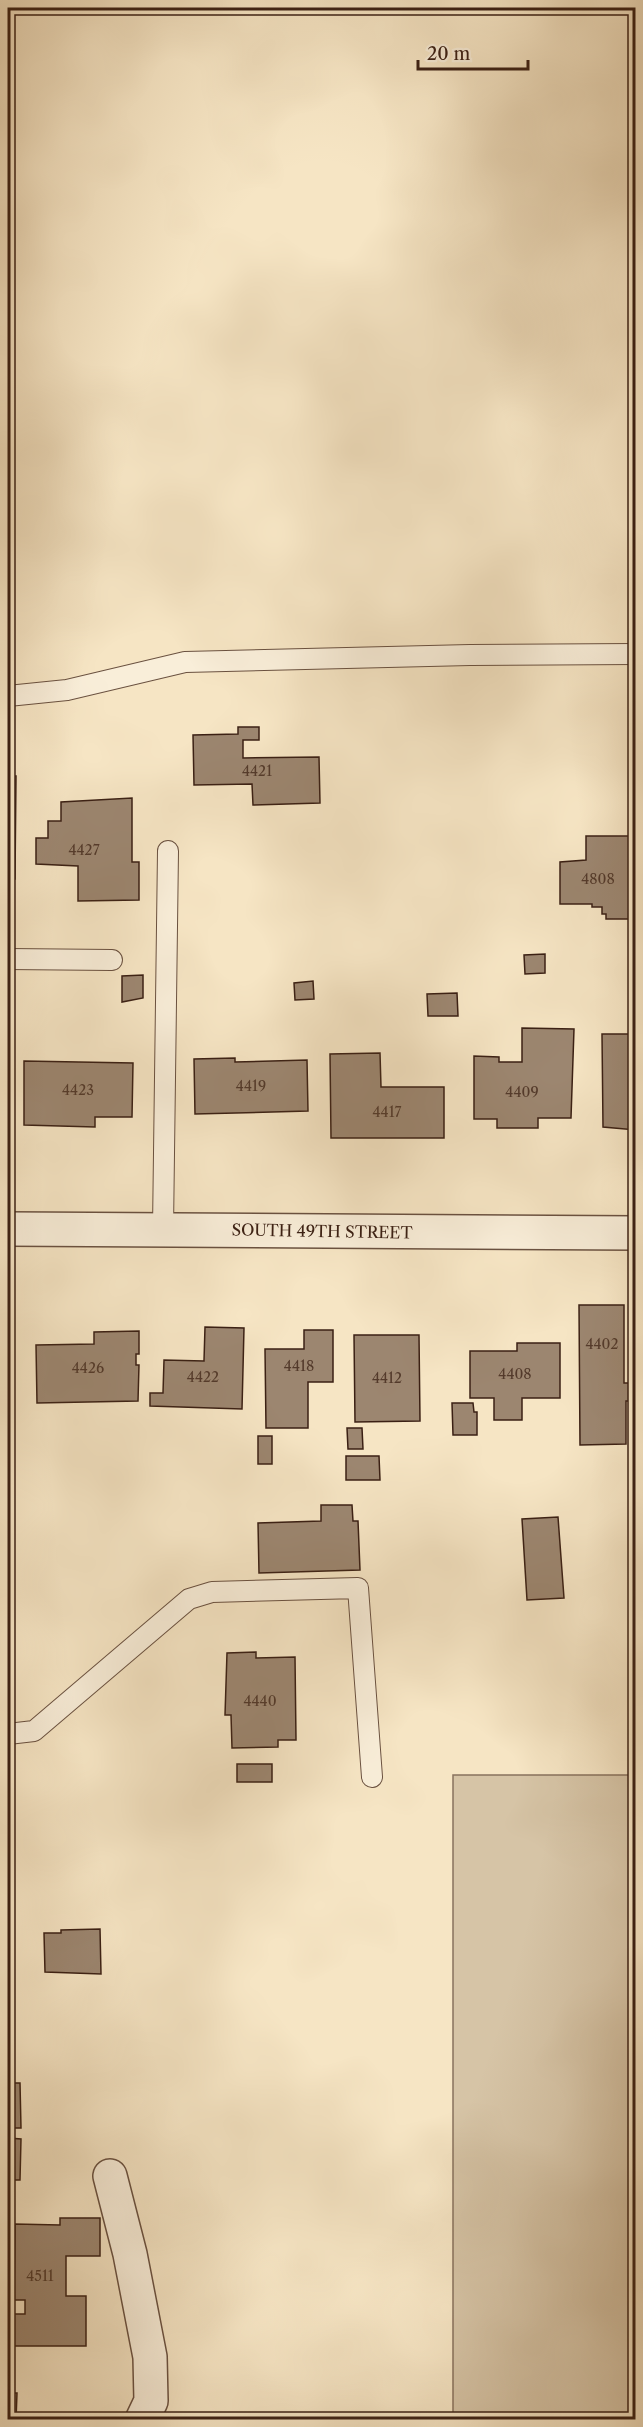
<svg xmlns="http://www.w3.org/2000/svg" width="643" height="2427" font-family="'Libre Caslon Text',serif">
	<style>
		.green { fill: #d6c4a6; stroke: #88725d; stroke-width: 1.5 }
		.building { fill: #9c8670; stroke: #3b2014; stroke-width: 1.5 }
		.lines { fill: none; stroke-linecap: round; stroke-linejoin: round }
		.service-casing { stroke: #6a5140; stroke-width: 22 }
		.minor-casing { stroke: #6a5140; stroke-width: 36 }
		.service { stroke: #f9eed9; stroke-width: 20 }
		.minor { stroke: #f9eed9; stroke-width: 33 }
		.labels { text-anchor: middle; stroke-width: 6; stroke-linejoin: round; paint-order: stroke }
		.number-label { font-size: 14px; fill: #533a2b }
		.street-label { font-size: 16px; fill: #3b2014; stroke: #f9eed9 }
	</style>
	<rect width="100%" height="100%" fill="#f6e5c4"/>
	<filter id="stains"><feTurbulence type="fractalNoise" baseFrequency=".00333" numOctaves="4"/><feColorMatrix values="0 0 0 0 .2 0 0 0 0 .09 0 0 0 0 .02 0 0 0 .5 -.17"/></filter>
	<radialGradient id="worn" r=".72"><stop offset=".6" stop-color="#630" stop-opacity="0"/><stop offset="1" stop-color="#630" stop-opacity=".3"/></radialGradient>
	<rect class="green" x="453" y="1775" width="182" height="644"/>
	<g class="building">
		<polygon points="238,727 259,727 259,740 243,740 243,758 319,757 320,803 253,805 252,784 194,785 193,735 238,734"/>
		<polygon points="8,776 16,776 15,879 8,879"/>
		<polygon points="132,798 132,862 139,862 139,900 78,901 78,866 36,864 36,838 48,838 48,821 61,821 61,802"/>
		<polygon points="586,836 635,836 634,919 606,919 606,914 602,914 602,907 592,907 592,904 560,904 560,862 586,860"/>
		<polygon points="545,954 545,973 525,974 524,955"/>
		<polygon points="143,975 143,998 122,1002 122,976"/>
		<polygon points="313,981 314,999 295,1000 294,983"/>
		<polygon points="457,993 458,1016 428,1016 427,994"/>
		<polygon points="522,1028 574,1029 571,1118 538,1118 538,1128 497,1128 497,1119 474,1119 474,1056 499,1057 499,1062 522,1062"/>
		<polygon points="602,1034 636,1034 636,1130 603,1127"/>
		<polygon points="380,1053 381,1087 444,1087 444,1138 331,1138 330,1054"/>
		<polygon points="235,1058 235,1062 307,1060 308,1111 195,1114 194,1059"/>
		<polygon points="24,1061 133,1063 132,1117 95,1117 95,1127 24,1125"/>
		<polygon points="579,1305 624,1305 624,1383 632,1383 632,1401 626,1401 626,1444 580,1445"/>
		<polygon points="205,1327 244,1328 242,1409 150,1406 150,1393 163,1393 164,1360 204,1361"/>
		<polygon points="304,1330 333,1330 333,1382 308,1382 308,1428 266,1428 265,1349 304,1349"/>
		<polygon points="139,1331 139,1354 136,1354 136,1365 139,1365 138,1401 37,1403 36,1345 94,1344 94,1332"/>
		<polygon points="354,1335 419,1335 420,1421 355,1422"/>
		<polygon points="517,1343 560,1343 560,1398 522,1398 522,1420 494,1420 494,1398 470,1398 470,1351 517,1351"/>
		<polygon points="452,1403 473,1403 474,1412 477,1412 477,1435 453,1435"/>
		<polygon points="347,1428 362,1428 363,1449 348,1449"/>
		<rect x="258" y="1436" width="14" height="28"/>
		<polygon points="346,1456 379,1456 380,1480 346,1480"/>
		<polygon points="321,1505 352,1505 353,1521 358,1521 360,1570 259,1573 258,1523 321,1521"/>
		<polygon points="558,1517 564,1598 527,1600 522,1519"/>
		<polygon points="256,1652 256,1658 295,1657 296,1740 278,1740 278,1747 232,1748 231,1715 225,1715 227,1653"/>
		<rect x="237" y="1764" width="35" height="18"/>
		<polygon points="100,1929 101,1974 45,1972 44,1933 61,1933 61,1930"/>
		<polygon points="8,1988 11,1988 12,2083 20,2083 21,2128 8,2128"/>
		<polygon points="8,2138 21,2139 20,2180 8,2180"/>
		<polygon points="60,2218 100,2218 100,2256 66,2256 66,2296 86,2296 86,2346 9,2346 9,2314 25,2314 25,2300 14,2300 15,2224 60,2225"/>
		<rect x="8" y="2224" width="2" height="26"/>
		<polygon points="8,2393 17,2393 16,2420 8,2419"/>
	</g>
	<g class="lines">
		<defs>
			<g id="service">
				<polyline points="8,696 67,690 185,662 470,655 636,654"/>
				<polyline points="8,959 112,960"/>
				<polyline points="163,1229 168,851"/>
				<polyline points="8,1734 34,1731 189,1599 212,1592 358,1588 372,1777"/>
			</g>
			<g id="minor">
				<polyline points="8,1229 636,1233"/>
				<polyline points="110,2176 130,2254 150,2357 151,2401 142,2420"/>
			</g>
		</defs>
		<use href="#service" class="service-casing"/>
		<use href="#minor" class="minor-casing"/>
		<use href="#service" class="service"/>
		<use href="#minor" class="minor"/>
	</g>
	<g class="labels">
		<g class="number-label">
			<text x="257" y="776">4421</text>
			<text x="84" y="855">4427</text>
			<text x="598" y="884">4808</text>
			<text x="251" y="1091">4419</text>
			<text x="78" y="1095">4423</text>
			<text x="522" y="1097">4409</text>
			<text x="387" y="1117">4417</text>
			<text x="602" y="1349">4402</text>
			<text x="299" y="1371">4418</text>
			<text x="88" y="1373">4426</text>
			<text x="515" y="1379">4408</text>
			<text x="203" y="1382">4422</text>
			<text x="387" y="1383">4412</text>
			<text x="260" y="1706">4440</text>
			<text x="40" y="2281">4511</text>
		</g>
		<g class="street-label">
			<text transform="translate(322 1231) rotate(1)" y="6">SOUTH 49TH STREET</text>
		</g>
	</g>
	<rect width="643" height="2427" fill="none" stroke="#f6e5c4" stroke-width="30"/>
	<rect x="9" y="9" width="625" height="2409" fill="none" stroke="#3b2014" stroke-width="3"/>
	<rect x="15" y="15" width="613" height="2397" fill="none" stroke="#3b2014" stroke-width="1.5"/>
	<path d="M418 60v9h110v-9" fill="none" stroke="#3b2014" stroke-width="3"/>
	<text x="427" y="60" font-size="18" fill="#3b2014" stroke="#f9eed9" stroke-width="4.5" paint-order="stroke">20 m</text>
	<rect width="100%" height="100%" filter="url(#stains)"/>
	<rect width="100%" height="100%" fill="url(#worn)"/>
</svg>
